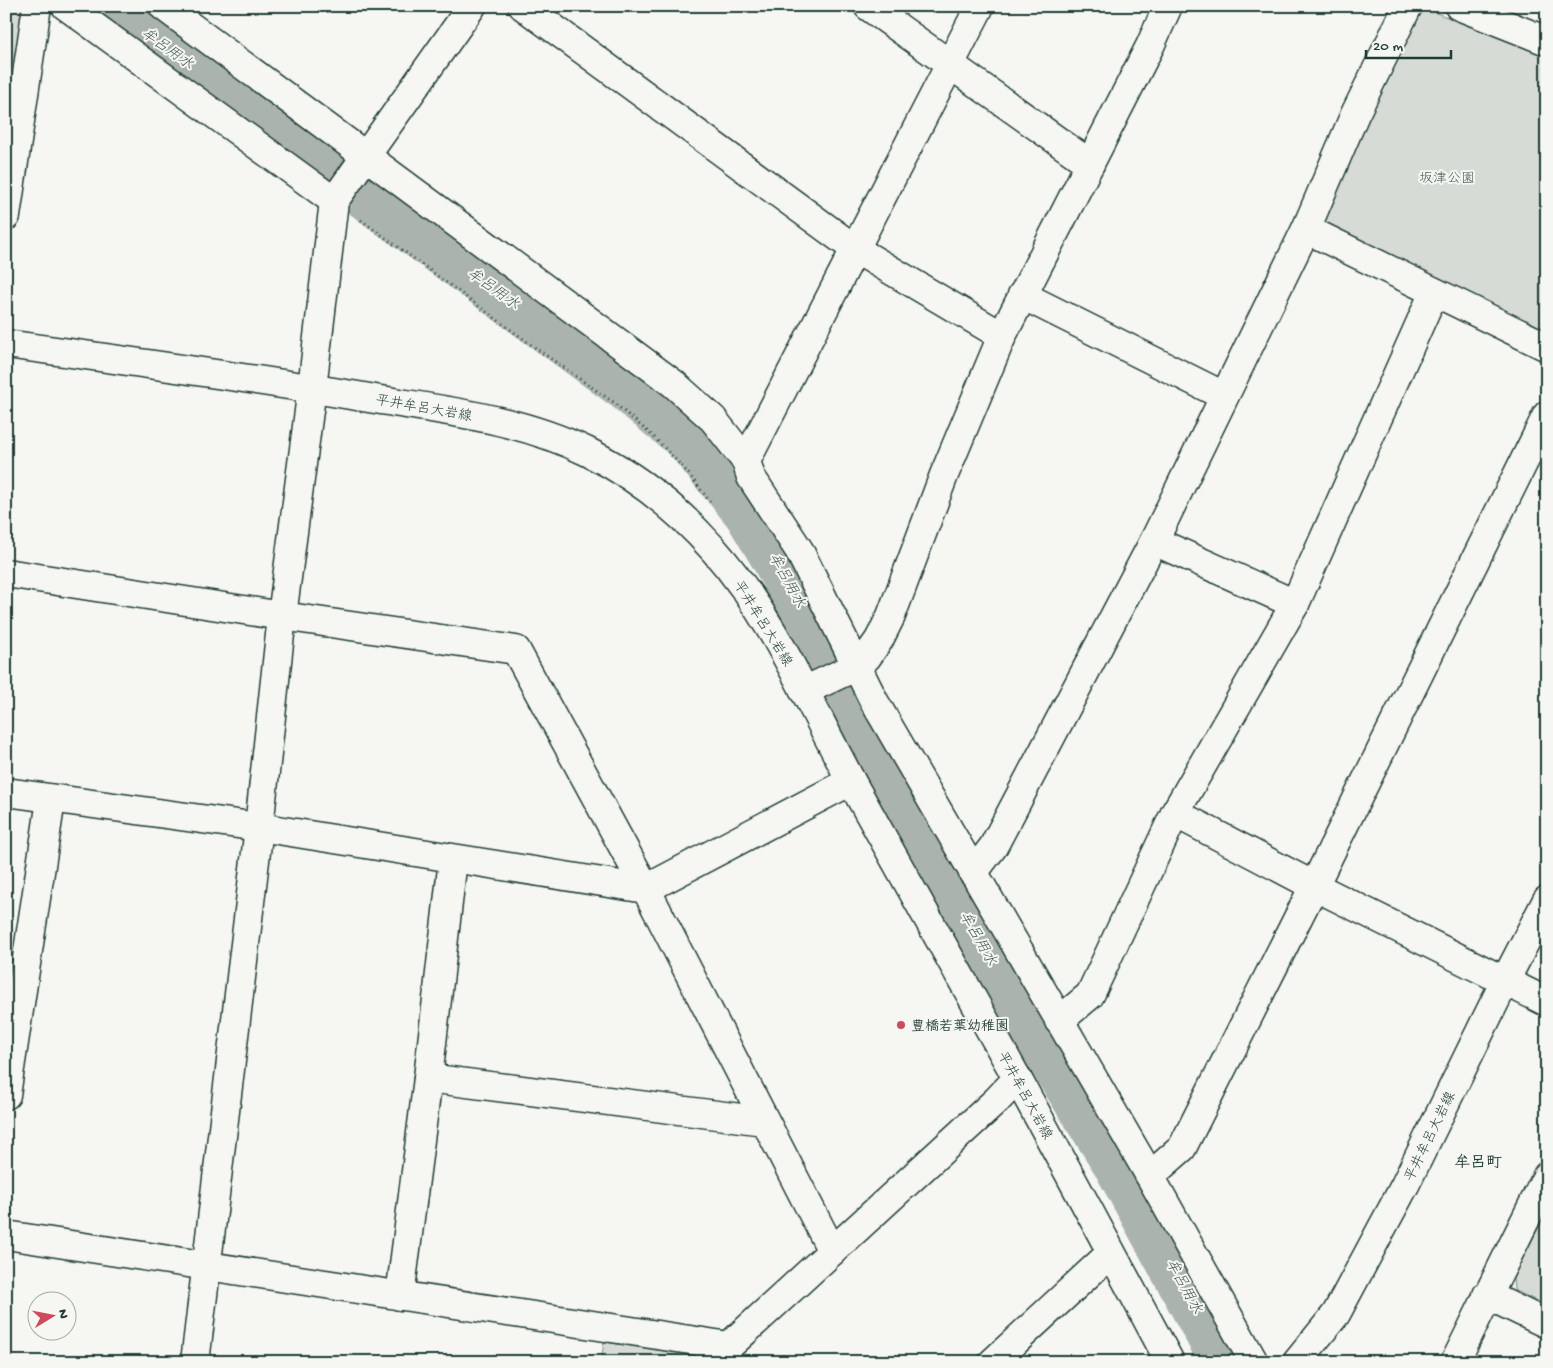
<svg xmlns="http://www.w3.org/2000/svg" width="1553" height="1368" font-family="'Gochi Hand','Klee One',sans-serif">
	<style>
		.green { fill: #d6dbd6; stroke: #7a8c85 }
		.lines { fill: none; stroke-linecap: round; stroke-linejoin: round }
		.river { stroke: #aab3ae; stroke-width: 51 }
		.minor-casing { stroke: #1f3d34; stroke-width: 31 }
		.major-casing { stroke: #1f3d34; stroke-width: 31 }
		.path { stroke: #1f3d34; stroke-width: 3; stroke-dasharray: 1 4; stroke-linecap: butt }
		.minor { stroke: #f6f6f2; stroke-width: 28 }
		.major { stroke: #f6f6f2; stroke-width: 28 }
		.poi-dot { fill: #d1495b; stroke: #f6f6f2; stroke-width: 2 }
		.labels { text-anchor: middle; stroke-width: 4; stroke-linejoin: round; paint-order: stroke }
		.park-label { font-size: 14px; fill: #445d54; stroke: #f6f6f2 }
		.street-label { font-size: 14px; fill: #1f3d34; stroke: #f6f6f2 }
		.poi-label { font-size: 14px; font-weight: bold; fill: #1f3d34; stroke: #f6f6f2; text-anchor: start }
		.water-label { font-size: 15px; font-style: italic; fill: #425a52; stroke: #f6f6f2 }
		.quarter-label { font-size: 16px; font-weight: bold; fill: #1f3d34; stroke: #f6f6f2 }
	</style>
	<rect width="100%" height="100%" fill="#f6f6f2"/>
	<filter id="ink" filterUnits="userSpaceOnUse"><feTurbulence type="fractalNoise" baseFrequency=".02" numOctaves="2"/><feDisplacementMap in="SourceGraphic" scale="10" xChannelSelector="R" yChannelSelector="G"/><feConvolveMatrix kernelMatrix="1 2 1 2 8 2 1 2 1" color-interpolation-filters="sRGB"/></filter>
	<g filter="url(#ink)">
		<g class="green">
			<polygon points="6,6 21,6 23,12 6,132"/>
			<polygon points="1428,10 1547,54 1547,338 1321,226 1318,212 1415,15"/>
			<polygon points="1547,1211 1547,1306 1514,1290 1513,1278"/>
			<polygon points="604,1342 725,1360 727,1362 601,1362"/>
		</g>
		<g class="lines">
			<polyline class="river" points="110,6 627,386 688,437 749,512 776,557 872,741 983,948 1117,1161 1226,1362"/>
			<defs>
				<g id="minor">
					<polyline points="66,6 334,201"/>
					<polyline points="163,6 674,384 713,419 746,461 751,477 799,550 874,701 1150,1176 1254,1362"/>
					<polyline points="523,6 855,249 1002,336"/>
					<polyline points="868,6 1090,164"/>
					<polyline points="1459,6 1547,41"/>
					<polyline points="6,216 37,6"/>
					<polyline points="1306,229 1547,347"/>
					<polyline points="1434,292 1295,604 1175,813 1314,886 1547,1002"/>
					<polyline points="1022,295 1224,396"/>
					<polyline points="746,461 980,6"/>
					<polyline points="1154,541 1295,604"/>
					<polyline points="6,573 282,616 516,650 646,889 832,1251"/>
					<polyline points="804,691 855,667 867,657 879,640 891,616 944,475 1002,336 1150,46 1168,6"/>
					<polyline points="6,792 259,827 646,889 851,781"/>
					<polyline points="973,873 993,847 1154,541 1306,229 1355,114 1408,6"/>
					<polyline points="1059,1021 1090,995 1175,813"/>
					<polyline points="428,1078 764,1121"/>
					<polyline points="6,1095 51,800"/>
					<polyline points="1150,1176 1182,1148 1314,886 1547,415"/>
					<polyline points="6,1235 729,1346 997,1100 1017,1079"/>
					<polyline points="1487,1295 1547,1324"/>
					<polyline points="400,1296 428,1078 453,859"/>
					<polyline points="195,1362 259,827 282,616 312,388 334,201 472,6"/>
					<polyline points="993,1362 1111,1253"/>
					<polyline points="1455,1362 1547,1176"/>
				</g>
				<g id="major">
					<path d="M6,344C129,361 252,378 375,399C447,411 521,419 588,452C636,476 678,509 714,550C778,622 813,714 860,797C912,891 965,984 1017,1078C1069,1172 1119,1267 1170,1362"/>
					<polyline points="1297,1362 1336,1314 1405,1185 1505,981 1547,900"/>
				</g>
			</defs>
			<use href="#minor" class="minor-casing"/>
			<use href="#major" class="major-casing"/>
			<polyline class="path" points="361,220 541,352 613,402 655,438 688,473 710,502"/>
			<use href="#minor" class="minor"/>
			<use href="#major" class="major"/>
		</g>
	</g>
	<circle class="poi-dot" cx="901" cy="1025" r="5"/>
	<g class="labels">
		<g class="park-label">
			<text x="1447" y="182">坂津公園</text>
		</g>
		<g class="street-label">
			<text transform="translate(424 407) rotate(10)" y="5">平井牟呂大岩線</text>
			<text transform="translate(764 623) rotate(58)" y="5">平井牟呂大岩線</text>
			<text transform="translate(1026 1095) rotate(61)" y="5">平井牟呂大岩線</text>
			<text transform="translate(1429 1136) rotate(-64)" y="5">平井牟呂大岩線</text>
		</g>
		<g class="poi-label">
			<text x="911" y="1030">豊橋若葉幼稚園</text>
		</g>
		<g class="water-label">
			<text transform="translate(168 48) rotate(36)" y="5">牟呂用水</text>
			<text transform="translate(494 288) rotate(36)" y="5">牟呂用水</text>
			<text transform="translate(788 580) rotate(62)" y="5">牟呂用水</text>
			<text transform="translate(979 938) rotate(61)" y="5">牟呂用水</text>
			<text transform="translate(1185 1286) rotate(62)" y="5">牟呂用水</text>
		</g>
		<g class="quarter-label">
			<text x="1478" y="1167">牟呂町</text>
		</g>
	</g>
	<rect width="1553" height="1368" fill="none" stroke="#f6f6f2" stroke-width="25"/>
	<rect x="12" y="12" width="1528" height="1343" fill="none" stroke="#1f3d34" stroke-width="2" filter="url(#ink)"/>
	<g transform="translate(52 1316) rotate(80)"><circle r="24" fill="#f6f6f2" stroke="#a0aca6"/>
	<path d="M0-4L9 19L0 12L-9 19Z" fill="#d1495b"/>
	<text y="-8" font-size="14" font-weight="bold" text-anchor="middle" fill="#1f3d34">N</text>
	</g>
	<path d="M1366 50v8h85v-8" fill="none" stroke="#1f3d34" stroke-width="2.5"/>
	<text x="1373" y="50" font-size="15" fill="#1f3d34" stroke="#f6f6f2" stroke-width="4" paint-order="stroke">20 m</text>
</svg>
